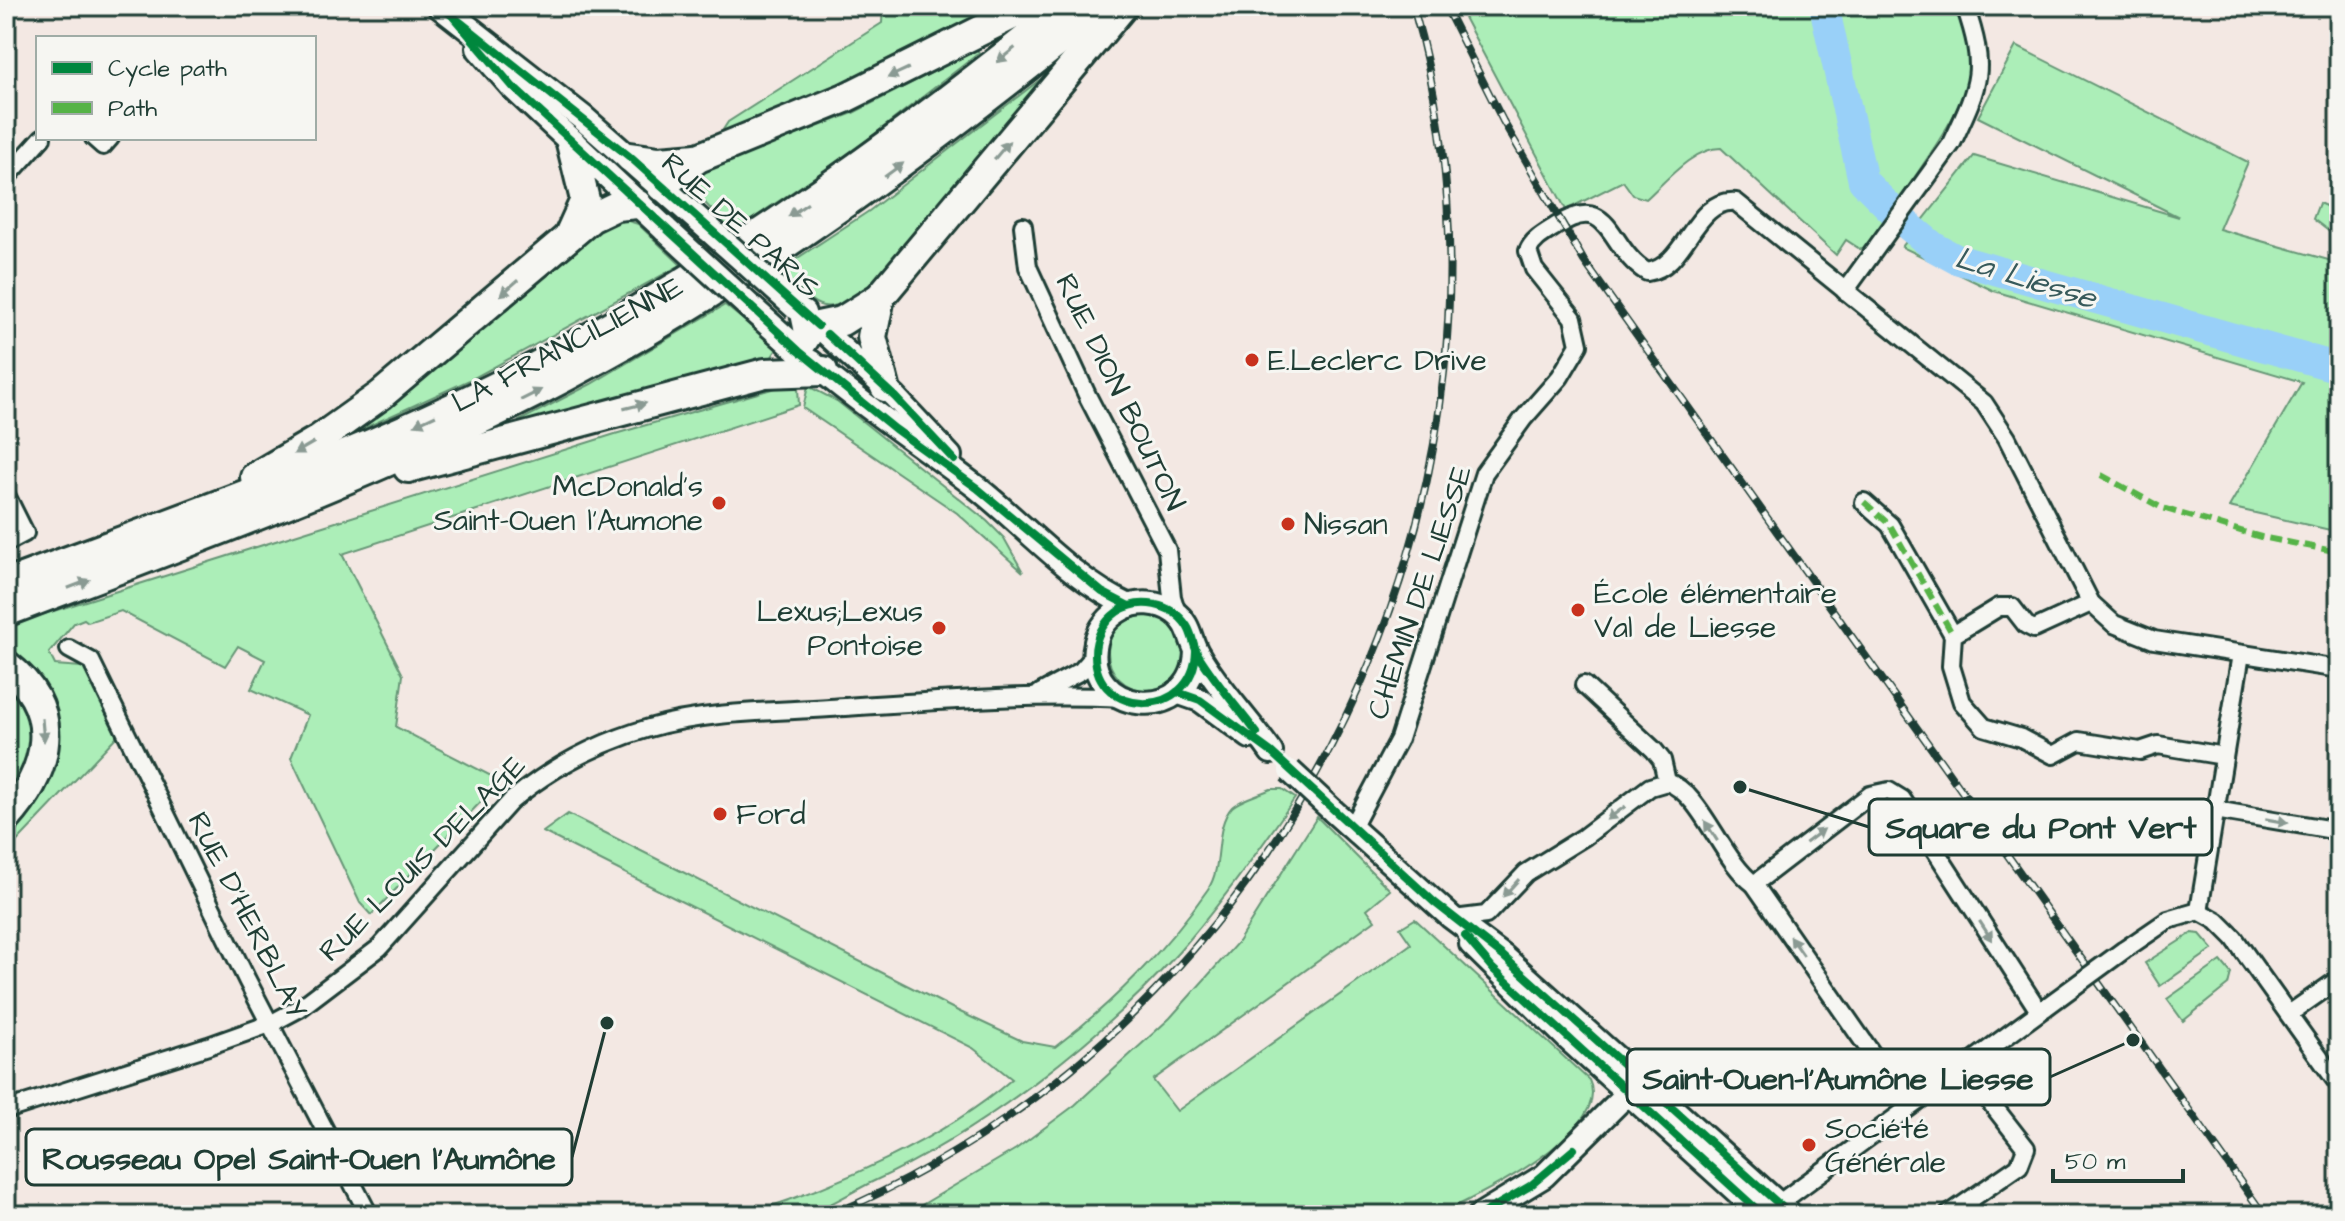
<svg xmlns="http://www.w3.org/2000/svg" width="2345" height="1221" font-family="'Architects Daughter',sans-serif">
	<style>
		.green { fill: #aceeb8; stroke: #669676; stroke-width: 2 }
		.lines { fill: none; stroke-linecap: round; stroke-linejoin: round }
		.river { stroke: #99d0f8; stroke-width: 30 }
		.street-casing { stroke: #1f3d34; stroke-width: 22 }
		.secondary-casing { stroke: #1f3d34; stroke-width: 28 }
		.primary-casing { stroke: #1f3d34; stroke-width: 30 }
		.highway-casing { stroke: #1f3d34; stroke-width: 34 }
		.street { stroke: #f6f6f2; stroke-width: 16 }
		.secondary { stroke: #f6f6f2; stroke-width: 22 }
		.primary { stroke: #f6f6f2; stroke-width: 24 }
		.highway { stroke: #f6f6f2; stroke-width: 28 }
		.rail-casing { stroke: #1f3d34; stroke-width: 8 }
		.rail { stroke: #f6f6f2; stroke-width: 5; stroke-dasharray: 15; stroke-linecap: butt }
		.street-bridge-casing { stroke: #1f3d34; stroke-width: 22; stroke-linecap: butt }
		.secondary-bridge-casing { stroke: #1f3d34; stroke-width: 28; stroke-linecap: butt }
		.primary-bridge-casing { stroke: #1f3d34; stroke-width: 30; stroke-linecap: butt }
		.street-bridge { stroke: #f6f6f2; stroke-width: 16 }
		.secondary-bridge { stroke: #f6f6f2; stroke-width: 22 }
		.primary-bridge { stroke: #f6f6f2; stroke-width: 24 }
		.quiet { stroke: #55b346; stroke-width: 6; stroke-dasharray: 12 6; stroke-linecap: butt }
		.cycleway-casing { stroke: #f6f6f2; stroke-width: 13 }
		.cycleway { stroke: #00873e; stroke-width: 8 }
		.oneway { fill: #8a9a93 }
		.poi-dot { fill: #c8321e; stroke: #f6f6f2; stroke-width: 3 }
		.labels { text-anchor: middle; stroke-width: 6; stroke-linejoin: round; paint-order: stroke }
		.street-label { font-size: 30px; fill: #1f3d34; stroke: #f6f6f2 }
		.poi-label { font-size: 30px; fill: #1f3d34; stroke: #f6f6f2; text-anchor: start }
		.water-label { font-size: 32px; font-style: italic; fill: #375a5b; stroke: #f6f6f2 }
		.leader { fill: none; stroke: #1f3d34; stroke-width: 3 }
		.callout-dot { fill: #1f3d34; stroke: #f6f6f2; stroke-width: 3 }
		.callout { fill: #f6f6f2; stroke: #1f3d34; stroke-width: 3 }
		.callout-label { font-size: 32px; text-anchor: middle; font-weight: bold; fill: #1f3d34 }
	</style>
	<rect width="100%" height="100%" fill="#f3e8e3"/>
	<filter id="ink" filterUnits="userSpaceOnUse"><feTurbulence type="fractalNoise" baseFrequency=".0125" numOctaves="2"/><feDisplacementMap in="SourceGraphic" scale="16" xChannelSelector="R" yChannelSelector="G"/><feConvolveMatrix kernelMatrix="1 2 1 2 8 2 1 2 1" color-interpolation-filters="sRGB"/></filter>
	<g filter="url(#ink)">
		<g class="green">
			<polygon points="883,6 1004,6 934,42 719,136 728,122 882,23"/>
			<path d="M1458,6H1955C1962,27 1971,49 1971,72C1971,105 1885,218 1863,251L1846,240L1836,255L1721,148C1693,148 1666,181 1646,199L1633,195L1623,181L1566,210Z"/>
			<polygon points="2016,46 2248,162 2219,229 2339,263 2339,532 2229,507 2302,382 1994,291 1902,247 1974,156 2179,217 1978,117"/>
			<polygon points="977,49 979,53 849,154 733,232 682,179 853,113"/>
			<path d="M1059,65L872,289C818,318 822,310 778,271L869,211Z"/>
			<polygon points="2319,203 2339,212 2339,234 2331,233 2313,219"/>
			<polygon points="619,218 638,224 681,265 474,378 345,437 596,229"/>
			<polygon points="725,305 774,345 777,349 771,358 520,426 519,421 591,384"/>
			<polygon points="789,384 798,388 799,405 342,554 403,675 396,727 501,781 371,915 360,903 291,758 308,715 251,689 265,660 238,646 225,666 121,611 88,622 84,619 74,623 49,653 55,665 82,667 88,671 117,736 6,853 6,834 25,812 47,777 6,653 6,626 615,434"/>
			<polygon points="808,386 837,401 987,521 1004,538 1023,572 957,513 803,408"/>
			<circle cx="1146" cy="652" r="38"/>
			<polygon points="6,680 33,721 30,761 6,800"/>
			<path d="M1271,789H1282L1295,798C1258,852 1221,904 1178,953C1099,1041 979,1133 872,1182C851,1192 823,1211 800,1215C783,1218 763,1215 745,1215C833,1187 943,1140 1012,1079L973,1048L543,832L568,814L958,1011L1022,1041L1055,1047C1111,1005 1168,947 1208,889C1224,866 1213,828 1232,807C1241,799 1260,794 1271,789Z"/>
			<path d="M1317,817L1390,890L1367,909L1375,920L1153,1080L1177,1111L1411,944L1400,928L1415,919L1589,1080C1614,1132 1474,1198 1437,1215H905L1016,1149L1075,1105L1170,1018L1238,942Z"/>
			<polygon points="2192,933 2200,934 2213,949 2160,986 2145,963"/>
			<polygon points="2221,961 2231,973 2228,985 2183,1021 2167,999"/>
		</g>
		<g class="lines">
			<polyline class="river" points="1824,6 1863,181 1905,223 1934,247 1956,259 2339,368"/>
			<defs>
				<g id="street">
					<polyline points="94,138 103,146 110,138"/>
					<polyline points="6,178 42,138"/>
					<polyline points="1023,226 1028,267 1088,397 1167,550 1172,597 1178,616"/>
					<path d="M1845,291L1952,143C1980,83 1987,70 1965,6"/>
					<polyline points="6,495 25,533 6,543"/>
					<polyline points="1864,502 1890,525 1953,635"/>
					<polyline points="2091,603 2034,629 2026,625 2012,607 1999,607 1953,635 1951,666 1962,702 1984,727 2021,738 2053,755 2079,741 2140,751 2158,745 2224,756"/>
					<polyline points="69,649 91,661 247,980 369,1215"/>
					<polyline points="1584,685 1654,750 1662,760 1667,782"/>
					<polyline points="1040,693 1081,671 1095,655"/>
					<path d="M1667,782C1702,793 1721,860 1754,884L1909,1107"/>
					<polyline points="2215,810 2339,831"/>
					<path d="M1352,828L1399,739L1484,473L1523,419L1560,377L1579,345L1573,318L1534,269L1528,251C1533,239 1545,233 1556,226C1612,190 1607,249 1647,272C1687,267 1693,198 1736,202L1984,403L2007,438L2091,603L2114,624L2154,640L2339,669"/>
					<polyline points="1754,884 1870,795 1889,791 1902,799 2039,1011"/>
					<polyline points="2199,911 2241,654"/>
					<polyline points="2199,911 2217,921 2234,938 2339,1085"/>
					<polyline points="1454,919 1486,915 1526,873 1584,837 1650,787 1667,782"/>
					<polyline points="2124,950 2168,920 2199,911"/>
					<polyline points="2289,1014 2339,979"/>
					<path d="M6,1110L208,1046L270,1024L300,1008L379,948L511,801C553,766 597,743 649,728C707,711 771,712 830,708C928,702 1024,693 1122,698"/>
					<polyline points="1770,1210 2046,1007"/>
					<polyline points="1948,1215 2019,1166 2026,1148 1963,1067"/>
				</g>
				<g id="secondary">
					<polyline points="818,326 895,397 950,456"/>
					<path d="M810,361C863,406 920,444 975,486C1026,526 1069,578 1129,606"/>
					<path d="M1196,651C1194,729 1080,713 1096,642C1099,628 1109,616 1122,609C1138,600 1159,602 1174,612C1191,624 1189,639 1198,654C1218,689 1248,719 1271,752"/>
					<polyline points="1177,692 1200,700 1250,737"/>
					<polyline points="1333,811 1451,917 1503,956 1791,1215"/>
					<polyline points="1471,944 1567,1038 1763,1215"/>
					<polyline points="1480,1215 1544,1176 1638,1083"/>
				</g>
				<g id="primary">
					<polyline points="440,6 583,118 710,230"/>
					<polyline points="479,48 513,87 666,230"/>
					<polyline points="750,307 799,351 808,337 803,313"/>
				</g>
				<g id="highway">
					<polyline points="630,157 659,161 697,158"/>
					<polyline points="661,186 698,158 845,98 1030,6"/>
					<polyline points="570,233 585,200 571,143"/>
					<polyline points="880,297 872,337 885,387"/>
					<polyline points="818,326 842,321 880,297 1123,6"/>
					<polyline points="408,468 765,373 823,371"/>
					<polyline points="255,477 318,440 381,395 591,218 616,206 637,204"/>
					<path d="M6,584C185,517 367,455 537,366C728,266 900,141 1067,6"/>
					<path d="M6,612C185,543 367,478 538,391C744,286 924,150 1103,6"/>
					<path d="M6,665C64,710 50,770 6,819"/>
				</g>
			</defs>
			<use href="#street" class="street-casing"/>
			<use href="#secondary" class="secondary-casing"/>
			<use href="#primary" class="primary-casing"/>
			<use href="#highway" class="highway-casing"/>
			<use href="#street" class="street"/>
			<use href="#secondary" class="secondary"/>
			<use href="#primary" class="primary"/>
			<use href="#highway" class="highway"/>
			<defs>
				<g id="rail">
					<polyline points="1445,6 1503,121 1584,261 2264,1215"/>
					<path d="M831,1215C1289,1022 1550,485 1413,6"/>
				</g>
			</defs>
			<use href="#rail" class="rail-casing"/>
			<use href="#rail" class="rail"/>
			<defs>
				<polyline id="street-bridge" points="2046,1007 2124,950"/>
				<polyline id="secondary-bridge" points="1290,771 1333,811"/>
				<g id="primary-bridge">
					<polyline points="666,230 750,307"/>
					<polyline points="710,230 796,307"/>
				</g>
			</defs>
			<use href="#street-bridge" class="street-bridge-casing"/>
			<use href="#secondary-bridge" class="secondary-bridge-casing"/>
			<use href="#primary-bridge" class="primary-bridge-casing"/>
			<use href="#street-bridge" class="street-bridge"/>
			<use href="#secondary-bridge" class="secondary-bridge"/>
			<use href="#primary-bridge" class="primary-bridge"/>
			<g class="quiet">
				<polyline points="2101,475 2162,508 2261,537 2339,552"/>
				<polyline points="1864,502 1890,525 1953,635"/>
			</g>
			<defs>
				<g id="cycleway">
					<polyline points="440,6 630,157 818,326"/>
					<polyline points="454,18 513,87 799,351 895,429 977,488 1102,592 1129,606"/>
					<polyline points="827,334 895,397 954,460"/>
					<path d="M1196,651C1194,720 1095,720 1095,654C1095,638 1103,622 1117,612C1139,597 1172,603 1187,626C1193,635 1193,646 1198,654C1215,682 1238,708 1257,733"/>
					<polyline points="1177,692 1200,700 1271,752 1434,902 1503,956 1791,1215"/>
					<polyline points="1465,936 1493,969 1763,1215"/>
					<polyline points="1480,1215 1530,1186 1574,1149"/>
				</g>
			</defs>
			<use href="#cycleway" class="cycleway-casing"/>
			<use href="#cycleway" class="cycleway"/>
		</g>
		<defs><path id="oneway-solid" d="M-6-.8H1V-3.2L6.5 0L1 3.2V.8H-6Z" transform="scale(2)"/></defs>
		<g class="oneway">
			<use href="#oneway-solid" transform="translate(1006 55) rotate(141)"/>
			<use href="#oneway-solid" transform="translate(898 73) rotate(155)"/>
			<use href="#oneway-solid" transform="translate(1002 150) rotate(-50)"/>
			<use href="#oneway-solid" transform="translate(894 170) rotate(-36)"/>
			<use href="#oneway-solid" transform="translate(798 210) rotate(146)"/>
			<use href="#oneway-solid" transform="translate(509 288) rotate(139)"/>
			<use href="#oneway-solid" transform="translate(531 395) rotate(-27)"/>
			<use href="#oneway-solid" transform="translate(635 406) rotate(-14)"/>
			<use href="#oneway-solid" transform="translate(425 420) rotate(155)"/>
			<use href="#oneway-solid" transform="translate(304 448) rotate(150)"/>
			<use href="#oneway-solid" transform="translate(79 584) rotate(-21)"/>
			<use href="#oneway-solid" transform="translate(43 730) rotate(85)"/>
			<use href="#oneway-solid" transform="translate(1616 813) rotate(144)"/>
			<use href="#oneway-solid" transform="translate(2277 821) rotate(10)"/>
			<use href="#oneway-solid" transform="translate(1711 831) rotate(-123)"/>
			<use href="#oneway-solid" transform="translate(1815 836) rotate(-37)"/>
			<use href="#oneway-solid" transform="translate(1511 888) rotate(132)"/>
			<use href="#oneway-solid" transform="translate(1986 931) rotate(57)"/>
			<use href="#oneway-solid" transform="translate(1797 946) rotate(-125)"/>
		</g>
	</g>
	<g class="poi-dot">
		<circle cx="1252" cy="360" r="8"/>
		<circle cx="719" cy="503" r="8"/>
		<circle cx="1288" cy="524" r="8"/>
		<circle cx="1578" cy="610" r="8"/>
		<circle cx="939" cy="628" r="8"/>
		<circle cx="720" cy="814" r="8"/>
		<circle cx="1809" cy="1145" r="8"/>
	</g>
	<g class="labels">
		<g class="street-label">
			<text transform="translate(741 225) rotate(42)" y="10">RUE DE PARIS</text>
			<text transform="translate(567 344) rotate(-28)" y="10">LA FRANCILIENNE</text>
			<text transform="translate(1121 392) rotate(64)" y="10">RUE DION BOUTON</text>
			<text transform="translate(1419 592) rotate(-71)" y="10">CHEMIN DE LIESSE</text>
			<text transform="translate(422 858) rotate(-45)" y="10">RUE LOUIS DELAGE</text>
			<text transform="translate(248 915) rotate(63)" y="10">RUE D'HERBLAY</text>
		</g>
		<g class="poi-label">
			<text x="1268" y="370">E.Leclerc Drive</text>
			<text x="703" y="496" text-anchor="end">McDonald's<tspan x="703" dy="34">Saint-Ouen l'Aumone</tspan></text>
			<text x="1304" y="534">Nissan</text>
			<text x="1594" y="603">École élémentaire<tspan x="1594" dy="34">Val de Liesse</tspan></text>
			<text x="923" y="621" text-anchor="end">Lexus;Lexus<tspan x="923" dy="34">Pontoise</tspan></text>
			<text x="736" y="824">Ford</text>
			<text x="1825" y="1138">Société<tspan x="1825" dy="34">Générale</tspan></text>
		</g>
		<g class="water-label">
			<text transform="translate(2026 277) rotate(17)" y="11">La Liesse</text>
		</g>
	</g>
	<path class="leader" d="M1740 787L1869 827M2133 1040L2050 1077M607 1023L572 1157"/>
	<g class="callout-dot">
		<circle cx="1740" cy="787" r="8"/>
		<circle cx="2133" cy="1040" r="8"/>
		<circle cx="607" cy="1023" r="8"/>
	</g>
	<g class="callout">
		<rect x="1869" y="799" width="343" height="56" rx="8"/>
		<rect x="1627" y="1049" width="423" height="56" rx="8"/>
		<rect x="26" y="1129" width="546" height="56" rx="8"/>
	</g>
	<g class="callout-label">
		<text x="2041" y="838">Square du Pont Vert</text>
		<text x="1838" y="1089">Saint-Ouen-l'Aumône Liesse</text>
		<text x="299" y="1169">Rousseau Opel Saint-Ouen l'Aumône</text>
	</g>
	<rect width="2345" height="1221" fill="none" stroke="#f6f6f2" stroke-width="32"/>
	<rect x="16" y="16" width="2313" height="1189" fill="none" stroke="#1f3d34" stroke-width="3" filter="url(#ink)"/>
	<rect x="36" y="36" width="280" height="104" fill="#f6f6f2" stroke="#a0aca6" stroke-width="2"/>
	<rect x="52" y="62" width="40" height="12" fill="#00873e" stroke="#a0aca6" stroke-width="2"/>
	<text x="108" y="76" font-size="24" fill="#1f3d34">Cycle path</text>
	<rect x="52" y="102" width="40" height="12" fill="#55b346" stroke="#a0aca6" stroke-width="2"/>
	<text x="108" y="116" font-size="24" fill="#1f3d34">Path</text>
	<path d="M2053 1169v12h130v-12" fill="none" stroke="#1f3d34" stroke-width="4"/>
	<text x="2065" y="1169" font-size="24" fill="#1f3d34" stroke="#f6f6f2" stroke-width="6" paint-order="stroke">50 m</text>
</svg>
